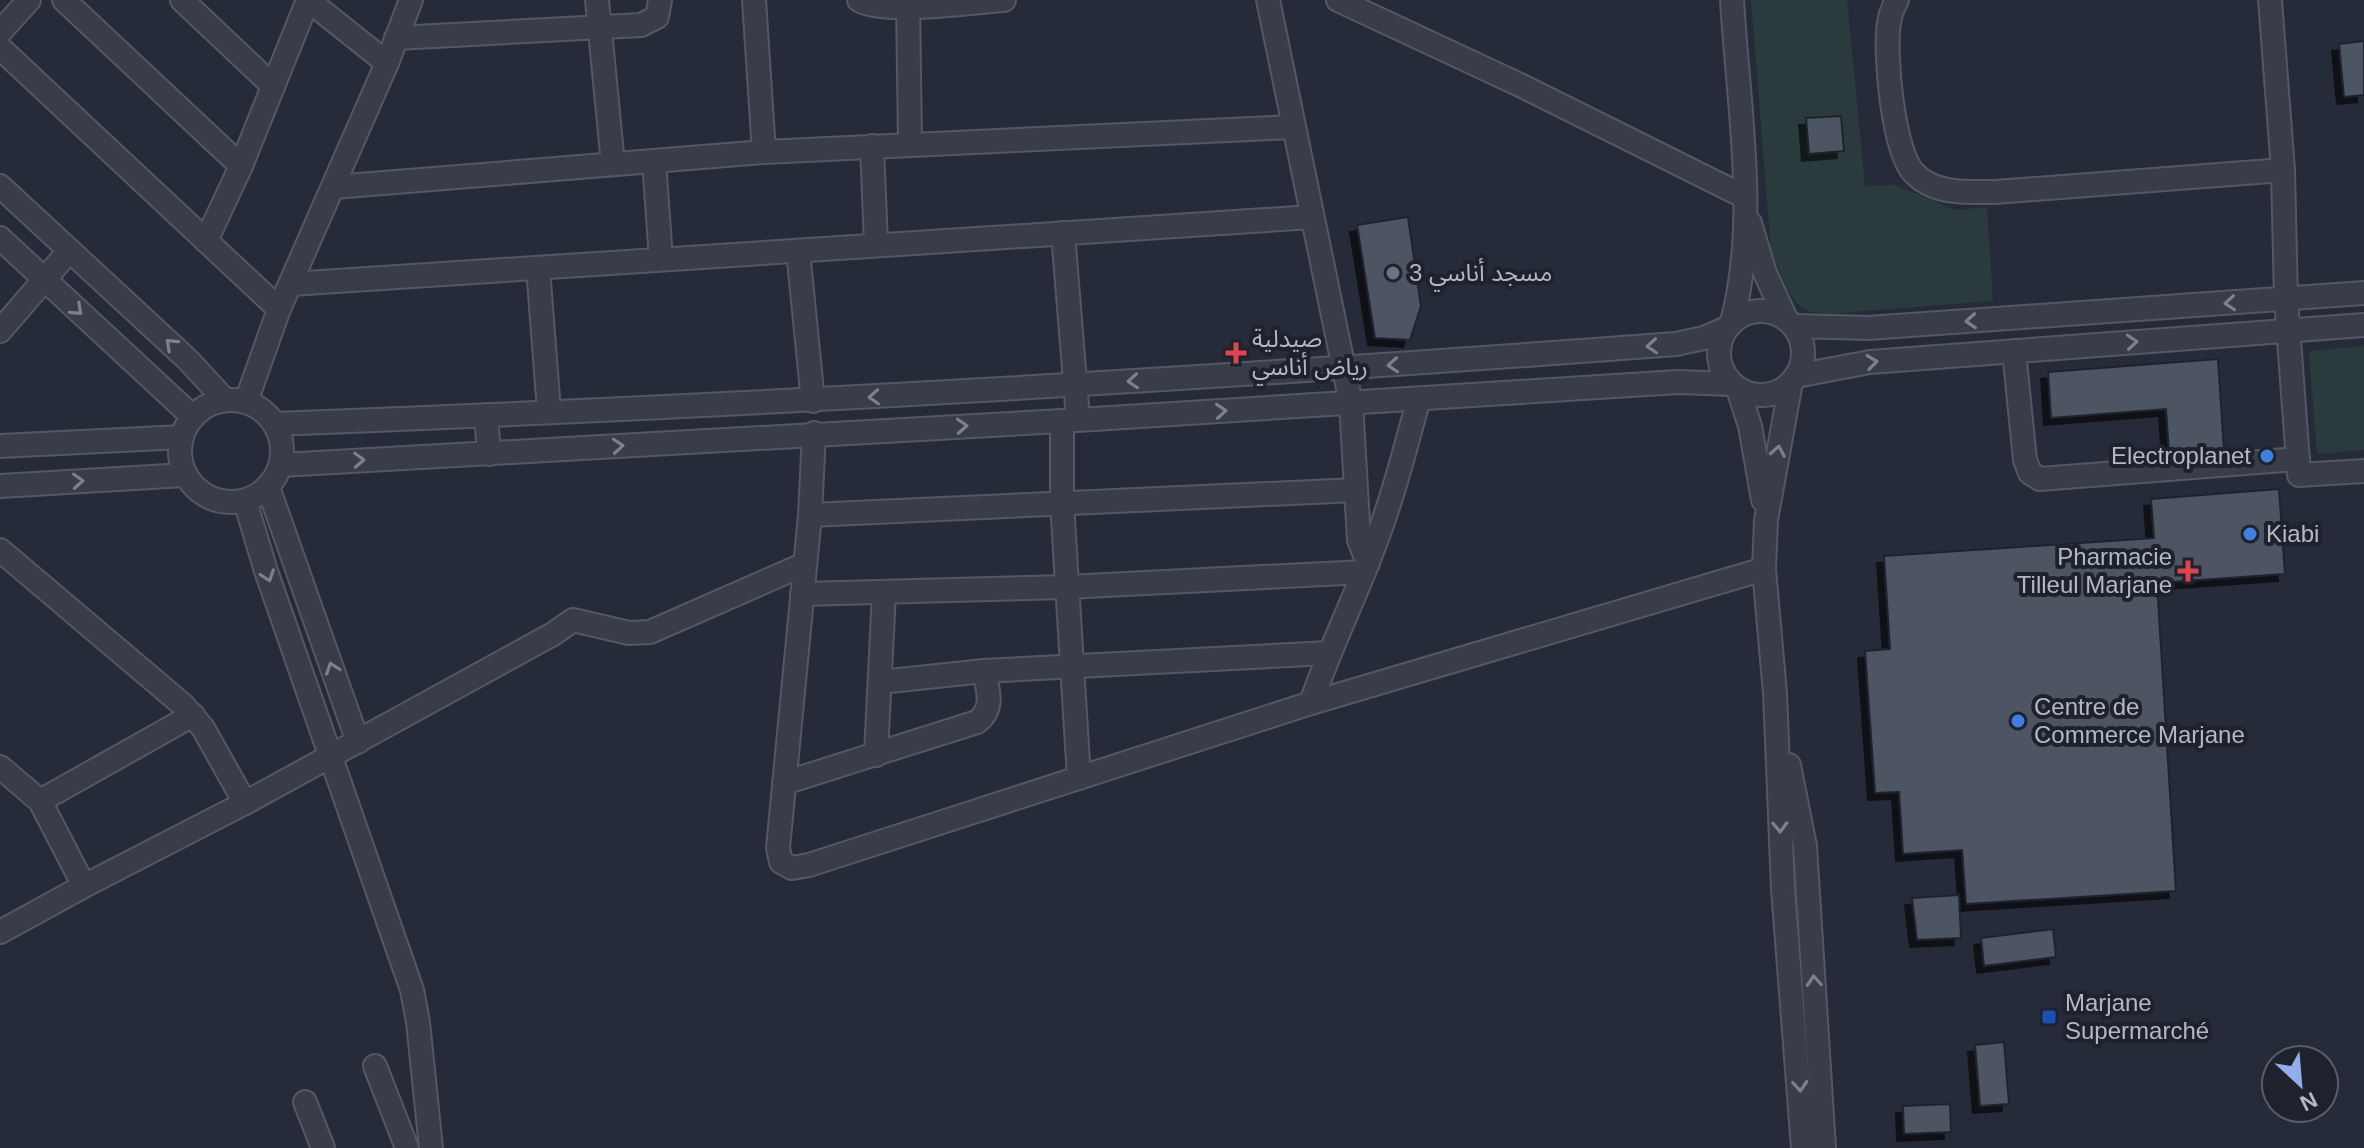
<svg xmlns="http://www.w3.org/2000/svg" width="2364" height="1148" font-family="Arial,'Noto Sans Arabic',sans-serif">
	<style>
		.green { fill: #2b3b3d }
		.building { fill: #4d5563; stroke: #1f242f; stroke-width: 2; filter: url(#shadow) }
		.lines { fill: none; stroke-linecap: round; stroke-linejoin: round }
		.minor-casing { stroke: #535863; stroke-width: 26 }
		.minor { stroke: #383d48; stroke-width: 22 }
		.oneway { stroke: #7c818c }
		.worship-dot { fill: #6b7280; stroke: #1d222d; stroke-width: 3 }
		.health-dot { fill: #e0444e; stroke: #1d222d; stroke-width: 3 }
		.shop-dot { fill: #3f7fe0; stroke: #1d222d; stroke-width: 3 }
		.transit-dot { fill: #1a4fb4; stroke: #1d222d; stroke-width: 3 }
		.labels { text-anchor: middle; stroke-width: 8; stroke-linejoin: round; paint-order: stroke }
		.poi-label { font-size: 24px; fill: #b3b8c4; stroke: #1d222d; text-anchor: start }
	</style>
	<defs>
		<filter id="shadow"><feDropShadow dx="-7" dy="7" stdDeviation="0" flood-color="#0009"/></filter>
	</defs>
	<rect width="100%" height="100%" fill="#252b38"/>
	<g class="green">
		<polygon points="1751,0 1847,0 1865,186 1895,185 1955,210 1987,207 1993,301 1825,314 1808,311 1797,304 1788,291 1771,250"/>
		<polygon points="2364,346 2364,450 2317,454 2309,351"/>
	</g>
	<g class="building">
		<polygon points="2364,41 2364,95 2344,97 2339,44"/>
		<polygon points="1841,116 1844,151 1809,154 1806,118"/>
		<polygon points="1408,217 1421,306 1410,340 1375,338 1357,225"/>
		<polygon points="2218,359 2224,450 2169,454 2166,409 2051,418 2048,372"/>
		<polygon points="2279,489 2285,574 2157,583 2176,891 1966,904 1962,850 1903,854 1899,792 1875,793 1865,651 1890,649 1884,556 2154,538 2151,499"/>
		<polygon points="1959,895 1961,938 1917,940 1912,898"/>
		<polygon points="2053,929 2056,957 1984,966 1981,938"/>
		<polygon points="2004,1042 2009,1104 1980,1106 1975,1045"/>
		<polygon points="1950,1104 1951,1132 1904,1134 1903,1106"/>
	</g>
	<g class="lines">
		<defs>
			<g id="minor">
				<polyline points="64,0 241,166"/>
				<polyline points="182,0 273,86"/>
				<polyline points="308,0 387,63"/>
				<polyline points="597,0 613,164"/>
				<polyline points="754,0 764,152"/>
				<path d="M859,0C884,15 972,2 1004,0"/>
				<polyline points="908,0 910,144"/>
				<polyline points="1268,0 1351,403 1359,540 1368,563"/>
				<polyline points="1338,0 1520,85 1745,197"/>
				<path d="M1897,0C1893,7 1890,15 1889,23C1884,52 1893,152 1914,173C1935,195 1967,192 1995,192L2283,170"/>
				<polyline points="2270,0 2283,170 2286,299 2299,475 2364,471"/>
				<polyline points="0,32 29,0"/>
				<polyline points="396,38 641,25 657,17 660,0"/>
				<polyline points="0,48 279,309"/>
				<polyline points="872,146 876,244"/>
				<polyline points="654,161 661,259"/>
				<polyline points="0,186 187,359 225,400"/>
				<polyline points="334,187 764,152 1292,127"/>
				<polyline points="1750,223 1765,273 1786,319"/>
				<polyline points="1063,233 1078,419"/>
				<polyline points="0,238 193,417"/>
				<polyline points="206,241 241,166 308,0"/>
				<polyline points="798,251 813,401"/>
				<polyline points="538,268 549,411"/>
				<polyline points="291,284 1312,217"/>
				<circle cx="1761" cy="353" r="42"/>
				<path d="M1732,322C1759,220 1738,104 1732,0"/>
				<polyline points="1794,326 1868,328 2364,293"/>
				<polyline points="0,331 69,251"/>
				<polyline points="2014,351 2025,460 2030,473 2040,479 2298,459"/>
				<polyline points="1796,376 1870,362 2364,325"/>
				<polyline points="1791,382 1766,520 1764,569 1775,693 1783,889 1803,1148"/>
				<polyline points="1738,389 1750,426 1763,500"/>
				<circle cx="231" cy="451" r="51"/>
				<polyline points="246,402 279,309 387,63 411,0"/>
				<polyline points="486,415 489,454"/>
				<polyline points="1062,421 1062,503 1079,778"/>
				<path d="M275,424C743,406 1209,379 1676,344L1704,338L1727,328"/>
				<polyline points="814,433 810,515 778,848 781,862 792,868 809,865 1311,703 1764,569"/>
				<polyline points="0,446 182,437"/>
				<polyline points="281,465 1062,421 1678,382 1732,384"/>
				<polyline points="0,486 185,475"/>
				<polyline points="268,487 358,742"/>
				<polyline points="245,501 266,571 412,990 418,1022 431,1148"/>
				<polyline points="810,515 1356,490"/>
				<polyline points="0,550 183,705 203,728 245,803"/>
				<polyline points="802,594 1066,587 1364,572"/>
				<polyline points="880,682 984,671 1328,653"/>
				<path d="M1311,703C1333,639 1365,578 1386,513C1399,475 1408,437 1419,399"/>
				<polyline points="876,755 884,592"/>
				<polyline points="1789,765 1805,846 1824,1148"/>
				<polyline points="0,767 40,801 84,886"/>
				<path d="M784,783L977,722C995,708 988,691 984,671"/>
				<polyline points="40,801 193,715"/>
				<polyline points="0,932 84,886 245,803 553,634 573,620 629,633 650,632 805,564"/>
				<polyline points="375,1066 407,1148"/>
				<polyline points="305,1102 323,1148"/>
			</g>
		</defs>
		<use href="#minor" class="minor-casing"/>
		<use href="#minor" class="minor"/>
	</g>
	<defs><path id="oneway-chevron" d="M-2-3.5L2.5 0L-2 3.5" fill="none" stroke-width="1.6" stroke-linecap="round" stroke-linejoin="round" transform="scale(2)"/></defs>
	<g class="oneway">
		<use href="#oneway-chevron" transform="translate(2230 303) rotate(176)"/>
		<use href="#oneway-chevron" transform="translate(77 310) rotate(43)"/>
		<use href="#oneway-chevron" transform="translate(1971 321) rotate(176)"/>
		<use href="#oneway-chevron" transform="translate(2132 342) rotate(-4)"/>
		<use href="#oneway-chevron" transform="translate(171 344) rotate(-137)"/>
		<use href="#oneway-chevron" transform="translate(1652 346) rotate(176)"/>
		<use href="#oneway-chevron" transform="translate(1872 362) rotate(-7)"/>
		<use href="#oneway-chevron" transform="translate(1393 365) rotate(176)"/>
		<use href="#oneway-chevron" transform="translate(1133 381) rotate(176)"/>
		<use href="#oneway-chevron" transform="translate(874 397) rotate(177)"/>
		<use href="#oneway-chevron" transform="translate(1221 411) rotate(-4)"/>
		<use href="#oneway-chevron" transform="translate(962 426) rotate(-3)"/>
		<use href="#oneway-chevron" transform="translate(618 446) rotate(-4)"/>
		<use href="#oneway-chevron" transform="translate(1778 451) rotate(-80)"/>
		<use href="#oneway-chevron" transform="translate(359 460) rotate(-3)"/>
		<use href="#oneway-chevron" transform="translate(78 481) rotate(-3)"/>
		<use href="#oneway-chevron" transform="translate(268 576) rotate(71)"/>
		<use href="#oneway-chevron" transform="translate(332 668) rotate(-109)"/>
		<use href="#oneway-chevron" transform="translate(1780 827) rotate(88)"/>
		<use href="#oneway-chevron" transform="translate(1814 981) rotate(-94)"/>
		<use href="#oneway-chevron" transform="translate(1800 1086) rotate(86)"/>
	</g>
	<circle class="worship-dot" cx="1393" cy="273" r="8"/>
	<g class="health-dot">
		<path d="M1232 341h8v8h8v8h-8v8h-8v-8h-8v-8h8z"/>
		<path d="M2184 559h8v8h8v8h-8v8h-8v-8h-8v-8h8z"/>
	</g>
	<g class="shop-dot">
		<circle cx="2267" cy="456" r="8"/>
		<circle cx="2250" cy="534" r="8"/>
		<circle cx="2018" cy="721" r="8"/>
	</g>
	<rect class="transit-dot" x="2041" y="1009" width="16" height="16" rx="4"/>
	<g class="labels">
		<g class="poi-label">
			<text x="1409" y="281">مسجد أناسي 3</text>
			<text x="1252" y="347">صيدلية<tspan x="1252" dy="28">رياض أناسي</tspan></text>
			<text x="2251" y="464" text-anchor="end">Electroplanet</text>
			<text x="2266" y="542">Kiabi</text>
			<text x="2172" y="565" text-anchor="end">Pharmacie<tspan x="2172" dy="28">Tilleul Marjane</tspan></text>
			<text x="2034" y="715">Centre de<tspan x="2034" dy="28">Commerce Marjane</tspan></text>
			<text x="2065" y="1011">Marjane<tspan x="2065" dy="28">Supermarché</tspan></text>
		</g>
	</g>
	<g transform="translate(2300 1084) rotate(154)"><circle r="38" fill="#1d222d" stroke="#595e69" stroke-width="2"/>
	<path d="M0-6L14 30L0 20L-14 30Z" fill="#92adea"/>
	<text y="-12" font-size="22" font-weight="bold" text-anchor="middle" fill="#b3b8c4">N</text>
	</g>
</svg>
